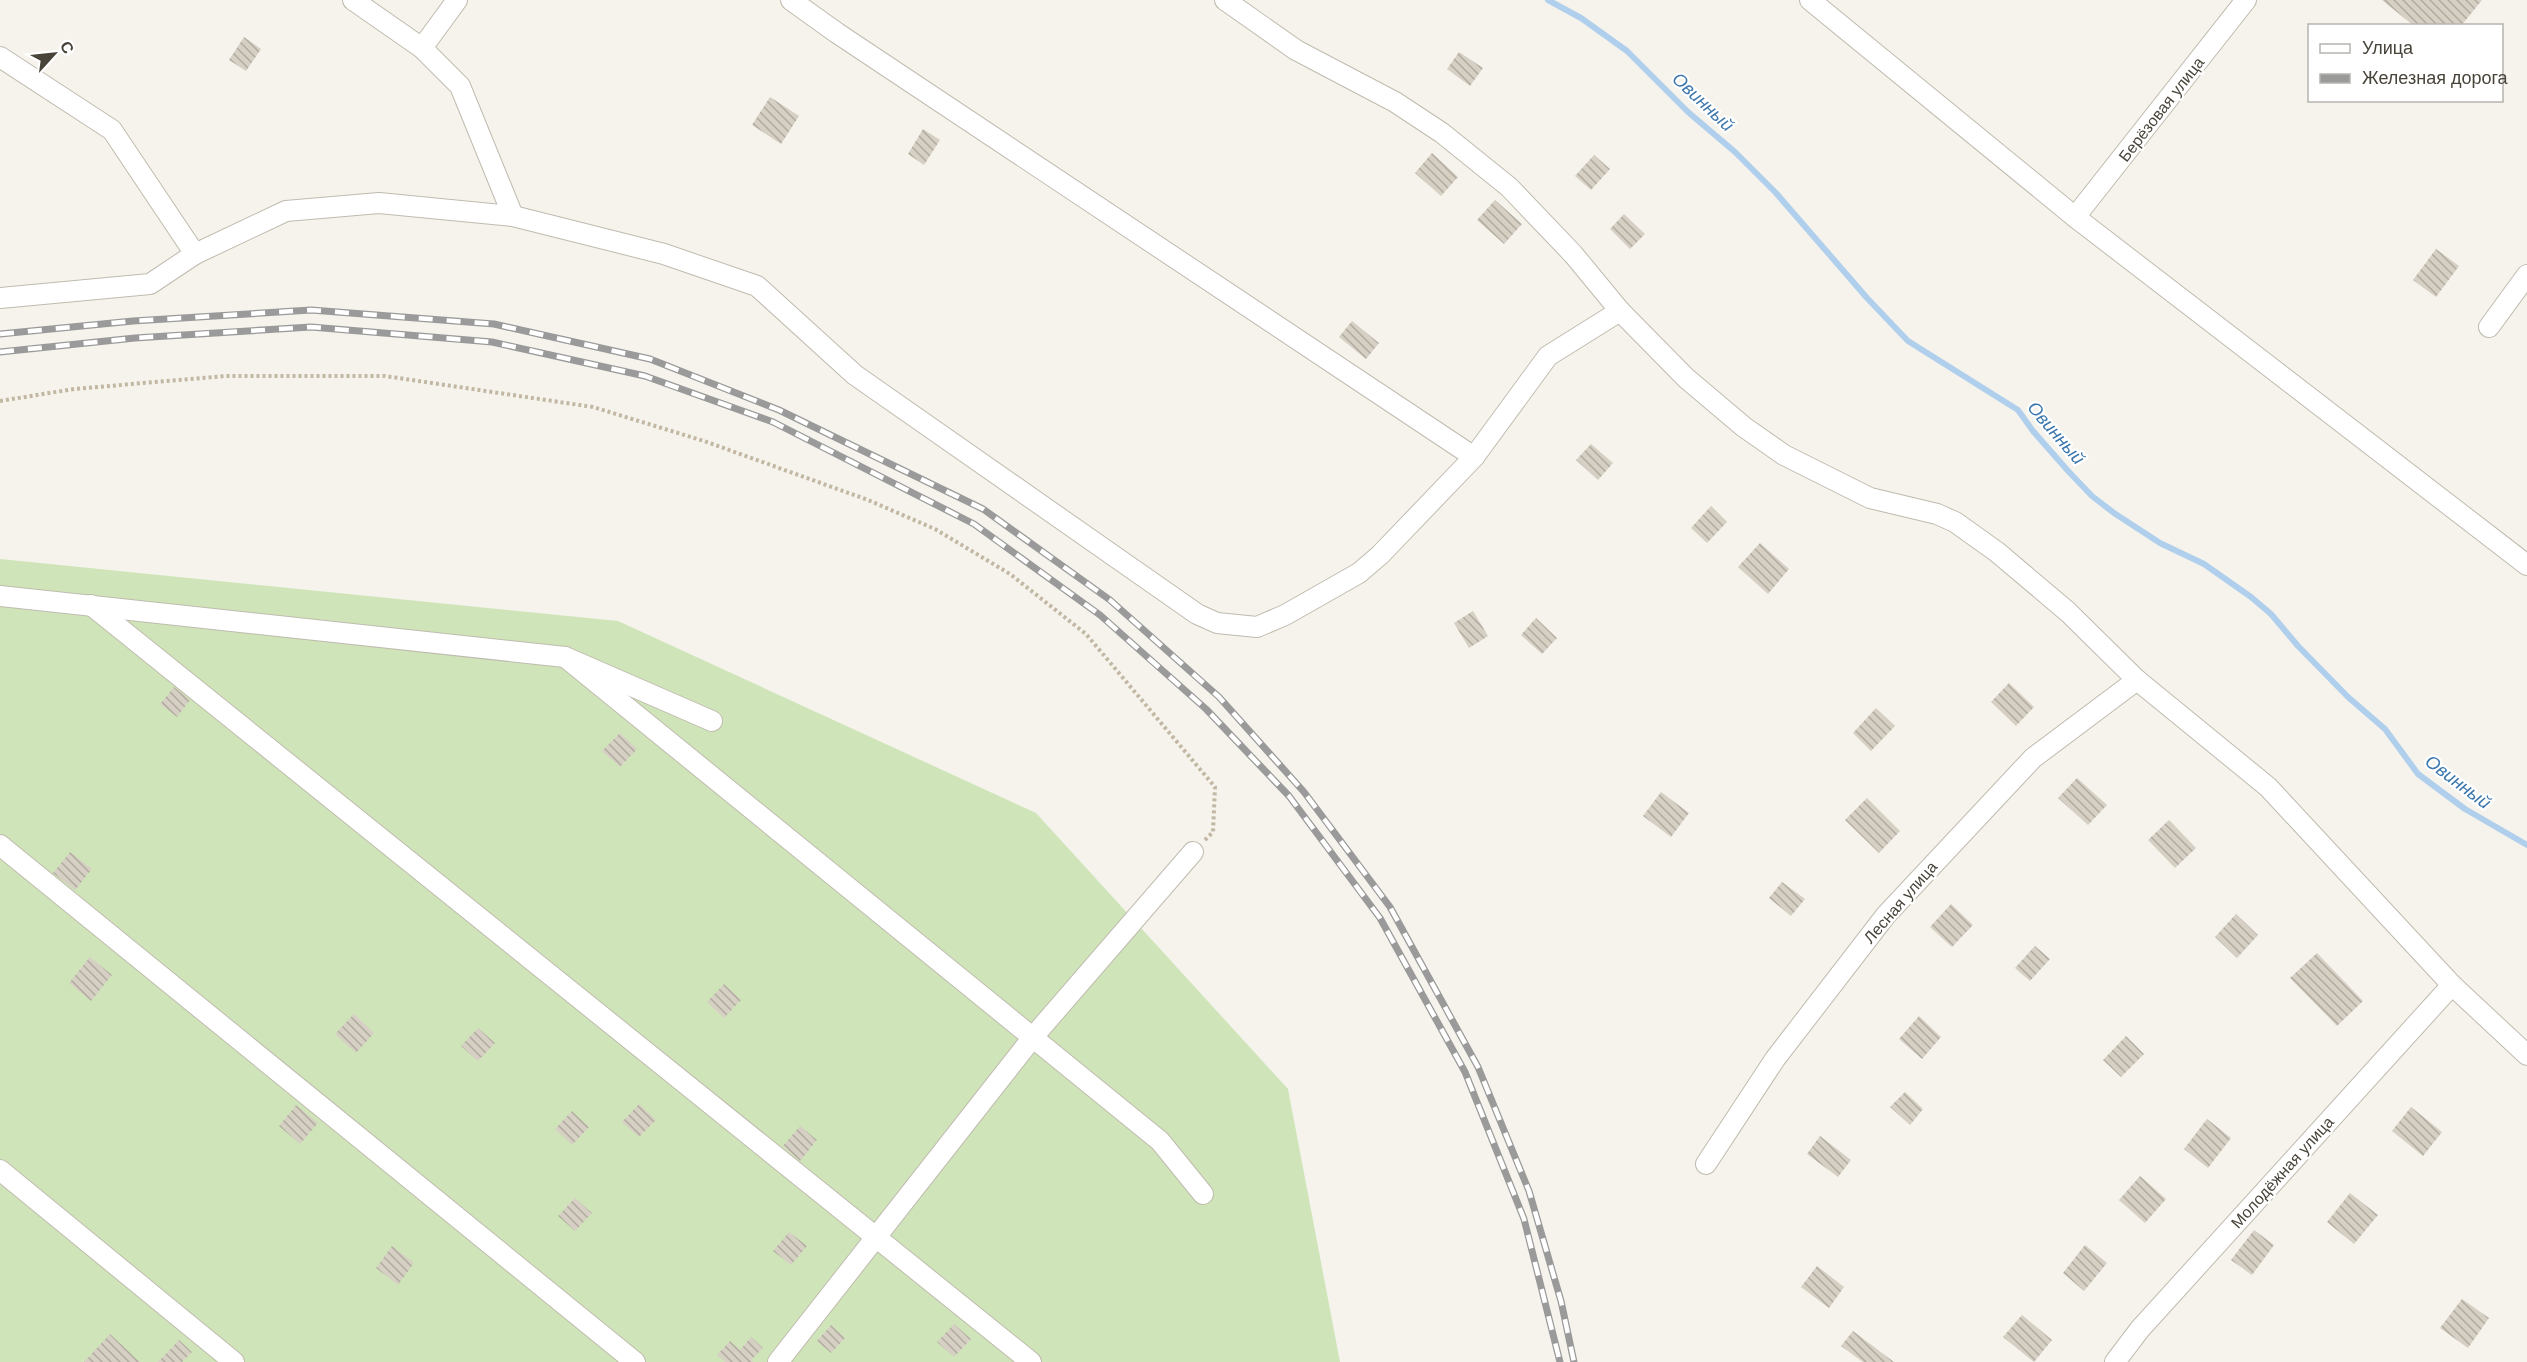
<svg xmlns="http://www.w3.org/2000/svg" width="2527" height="1362" font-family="Arial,sans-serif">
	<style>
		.garden { fill: #cfe5b9 }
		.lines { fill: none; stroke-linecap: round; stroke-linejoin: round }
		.stream { stroke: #afcfec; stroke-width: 6 }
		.building { fill: url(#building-back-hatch) }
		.minor-casing { stroke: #c0bbaf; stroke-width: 22 }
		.path { stroke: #c1b7a2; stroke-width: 4; stroke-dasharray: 3 3; stroke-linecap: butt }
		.minor { stroke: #fff; stroke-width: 20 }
		.rail-casing { stroke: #9a9a9a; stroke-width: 7 }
		.rail { stroke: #fff; stroke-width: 4.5; stroke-dasharray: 14; stroke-linecap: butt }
		.labels { text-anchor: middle; stroke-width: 4.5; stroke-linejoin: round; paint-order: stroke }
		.street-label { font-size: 16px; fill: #49443a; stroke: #fff }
		.water-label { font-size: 18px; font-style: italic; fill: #3b77ad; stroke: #fff }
	</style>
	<defs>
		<pattern id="building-back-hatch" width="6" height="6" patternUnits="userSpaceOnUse" patternTransform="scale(1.5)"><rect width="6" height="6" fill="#d6cfc3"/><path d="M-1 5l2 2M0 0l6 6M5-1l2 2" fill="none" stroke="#b0aa9f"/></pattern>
	</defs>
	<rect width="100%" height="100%" fill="#f5f3ec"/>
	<polygon class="garden" points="0,559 618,621 1036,813 1288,1089 1340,1362 0,1362"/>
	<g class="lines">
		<polyline class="stream" points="1548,0 1581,18 1627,51 1688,112 1735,152 1776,193 1867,298 1908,341 2018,410 2033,431 2069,472 2092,496 2114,513 2160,543 2204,564 2251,597 2271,614 2298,646 2348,697 2385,729 2418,774 2465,809 2527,845"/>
	</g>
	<g class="building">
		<polygon points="2382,0 2482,0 2461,26 2414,26"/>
		<polygon points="244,37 261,49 246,71 229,60"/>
		<polygon points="1459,52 1483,68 1470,86 1447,69"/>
		<polygon points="770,97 799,116 781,144 752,125"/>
		<polygon points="923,129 940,140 924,165 908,154"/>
		<polygon points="1432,153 1458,177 1441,196 1415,173"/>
		<polygon points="1594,155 1610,169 1591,190 1575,176"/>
		<polygon points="1495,200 1522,224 1504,244 1477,220"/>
		<polygon points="1624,214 1645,234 1630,249 1610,229"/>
		<polygon points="2436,249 2459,266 2436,297 2413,280"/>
		<polygon points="1352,321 1379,343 1366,359 1339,337"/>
		<polygon points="1591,444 1613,463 1598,480 1576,460"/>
		<polygon points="1711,506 1727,522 1707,543 1691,528"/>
		<polygon points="1760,543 1789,569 1768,594 1738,567"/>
		<polygon points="1473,611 1488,636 1469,648 1454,623"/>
		<polygon points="1536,618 1557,638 1542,654 1521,635"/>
		<polygon points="2009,683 2034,707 2016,726 1991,702"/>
		<polygon points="174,687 190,700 177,717 160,704"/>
		<polygon points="1876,708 1895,726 1871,751 1853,733"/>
		<polygon points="620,733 637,749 620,767 602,751"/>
		<polygon points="2077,778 2107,805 2088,825 2058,798"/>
		<polygon points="1661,792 1689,813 1671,837 1643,816"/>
		<polygon points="1867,798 1900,831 1879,853 1845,820"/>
		<polygon points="2169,820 2196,848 2175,868 2148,840"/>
		<polygon points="70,852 92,869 75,890 53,873"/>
		<polygon points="1782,882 1805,899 1791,916 1769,898"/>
		<polygon points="1951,904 1973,925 1952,947 1930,927"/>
		<polygon points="2236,914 2258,935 2237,958 2215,937"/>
		<polygon points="2035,946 2050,959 2030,981 2015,968"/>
		<polygon points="2317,953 2363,1001 2337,1026 2290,978"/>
		<polygon points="90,957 112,975 91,1001 69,983"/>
		<polygon points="724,984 741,1000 724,1018 707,1002"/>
		<polygon points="354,1014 374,1033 356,1053 335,1034"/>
		<polygon points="1919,1016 1941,1037 1922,1059 1899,1039"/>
		<polygon points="478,1028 495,1043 478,1061 461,1046"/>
		<polygon points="2126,1036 2144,1054 2121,1077 2103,1060"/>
		<polygon points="1905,1092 1923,1109 1910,1125 1890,1107"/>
		<polygon points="639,1104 656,1120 639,1137 622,1122"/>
		<polygon points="296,1105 318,1123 300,1144 279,1126"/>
		<polygon points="2411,1107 2442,1132 2423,1156 2392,1131"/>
		<polygon points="572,1111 589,1127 572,1145 555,1129"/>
		<polygon points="2207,1119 2231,1138 2208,1168 2184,1149"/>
		<polygon points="800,1126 817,1140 800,1161 783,1146"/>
		<polygon points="1820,1136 1851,1160 1838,1177 1807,1154"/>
		<polygon points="2140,1176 2166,1199 2145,1223 2119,1200"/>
		<polygon points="2350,1193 2378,1215 2354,1244 2327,1222"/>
		<polygon points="575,1198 592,1213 575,1231 558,1216"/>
		<polygon points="2254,1230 2274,1245 2252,1275 2231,1260"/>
		<polygon points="789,1232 807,1246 791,1265 773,1251"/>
		<polygon points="2085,1245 2107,1263 2084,1291 2063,1273"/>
		<polygon points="392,1246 414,1263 398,1285 376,1268"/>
		<polygon points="1817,1266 1844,1287 1829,1308 1801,1287"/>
		<polygon points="2462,1299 2489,1318 2468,1348 2440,1328"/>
		<polygon points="2022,1315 2052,1340 2034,1362 2003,1337"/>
		<polygon points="954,1324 971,1339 954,1357 937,1342"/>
		<polygon points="831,1325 845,1338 831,1353 817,1341"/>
		<polygon points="1853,1331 1894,1362 1863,1362 1841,1346"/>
		<polygon points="110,1334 140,1362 84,1362"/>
		<polygon points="751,1337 763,1348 751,1360 753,1362 725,1362 717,1355 730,1341 740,1350"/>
		<polygon points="179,1340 192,1352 182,1362 158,1362"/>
	</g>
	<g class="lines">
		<defs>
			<g id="minor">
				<polyline points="353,0 422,48 460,86 513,216"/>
				<polyline points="791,0 837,33 1474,457"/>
				<polyline points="1225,0 1296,50 1395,102 1442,133 1509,187 1573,254 1620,311"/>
				<polyline points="1810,0 2075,217 2527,565"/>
				<polyline points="422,48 457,0"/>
				<polyline points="0,57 112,130 195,254"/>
				<polyline points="2075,217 2246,0"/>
				<polyline points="0,298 150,284 195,254 286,211 379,203 513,216 664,254 757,286 855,375 1197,614 1217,623 1257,627 1285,615 1359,573 1380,555 1474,457 1548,356 1620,311 1686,378 1744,427 1784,455 1870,498 1937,514 1955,522 1997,552 2068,612 2137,680 2268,787 2452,985 2527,1055"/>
				<polyline points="2489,327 2527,275"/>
				<polyline points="0,596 565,657 712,721"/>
				<polyline points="91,605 1031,1362"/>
				<polyline points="565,657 1160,1141 1203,1194"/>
				<polyline points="0,845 635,1362"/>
				<polyline points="1706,1164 1775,1059 1886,915 2033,758 2137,680"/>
				<polyline points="0,1170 234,1362"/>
				<polyline points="778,1362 1033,1037 1193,852"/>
				<polyline points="2115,1362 2140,1329 2452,985"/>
			</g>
		</defs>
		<use href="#minor" class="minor-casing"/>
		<polyline class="path" points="0,401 74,389 225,376 385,376 593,407 704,441 868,500 935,529 1010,574 1086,634 1215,787 1213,832 1204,841"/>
		<use href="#minor" class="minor"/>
		<defs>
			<g id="rail">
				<polyline points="0,334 133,321 311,310 494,324 650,359 779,410 983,509 1110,600 1219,697 1304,792 1390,907 1478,1067 1529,1191 1561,1301 1574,1362"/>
				<polyline points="0,352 135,338 311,327 492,342 645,376 773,422 974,524 1100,615 1206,709 1289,796 1380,918 1465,1072 1524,1219 1560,1362"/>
			</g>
		</defs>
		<use href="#rail" class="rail-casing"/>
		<use href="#rail" class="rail"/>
	</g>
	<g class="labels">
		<g class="street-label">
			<text transform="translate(2161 109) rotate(-52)" y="6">Берёзовая улица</text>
			<text transform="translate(1900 902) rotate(-49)" y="6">Лесная улица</text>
			<text transform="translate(2282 1172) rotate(-48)" y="6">Молодёжная улица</text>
		</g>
		<g class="water-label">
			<text transform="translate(1703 102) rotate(43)" y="6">Овинный</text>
			<text transform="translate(2056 433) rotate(49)" y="6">Овинный</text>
			<text transform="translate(2458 782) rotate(37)" y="6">Овинный</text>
		</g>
	</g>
	<rect x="2308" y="24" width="195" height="78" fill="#ffffff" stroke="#b6b4b0" stroke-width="1.5"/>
	<rect x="2320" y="44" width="30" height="9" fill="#ffffff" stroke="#b6b4b0" stroke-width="1.5"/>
	<text x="2362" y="54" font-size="18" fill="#49443a">Улица</text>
	<rect x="2320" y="74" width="30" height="9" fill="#9a9a9a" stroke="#b6b4b0" stroke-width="1.5"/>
	<text x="2362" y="84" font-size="18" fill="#49443a">Железная дорога</text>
	<g transform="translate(54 54) rotate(63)" stroke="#ffffff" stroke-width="4.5" paint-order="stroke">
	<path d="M0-4.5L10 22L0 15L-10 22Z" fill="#49443a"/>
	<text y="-9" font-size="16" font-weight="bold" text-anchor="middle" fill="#49443a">С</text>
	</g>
</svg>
